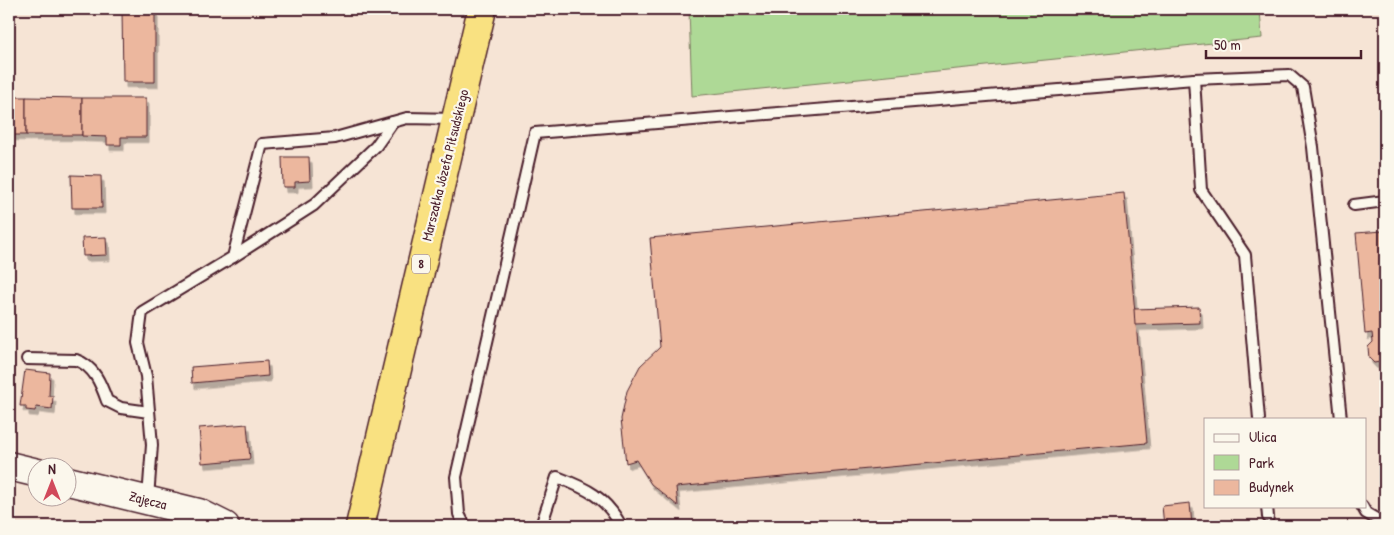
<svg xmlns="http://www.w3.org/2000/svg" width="1394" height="535" font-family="'Patrick Hand',sans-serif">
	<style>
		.green { fill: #aed996; stroke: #7c7c60 }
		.building { fill: #ecb79e; stroke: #4a1f2b; filter: url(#shadow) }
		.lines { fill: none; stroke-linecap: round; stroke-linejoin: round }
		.lane-casing { stroke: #4a1f2b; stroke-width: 14 }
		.secondary-casing { stroke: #4a1f2b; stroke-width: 31 }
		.highway-casing { stroke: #4a1f2b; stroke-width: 31 }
		.lane { stroke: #fbf7ec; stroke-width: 10 }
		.secondary { stroke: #fbf7ec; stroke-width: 28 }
		.highway { stroke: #f9e181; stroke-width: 28 }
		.labels { text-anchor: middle; stroke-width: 4.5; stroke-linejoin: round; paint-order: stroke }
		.shield { fill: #fbf7ec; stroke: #7f6065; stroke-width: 1 }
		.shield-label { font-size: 12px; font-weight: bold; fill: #4a1f2b }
		.street-label { font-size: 14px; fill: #4a1f2b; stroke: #fbf7ec }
	</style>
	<defs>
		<filter id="shadow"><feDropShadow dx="3" dy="5.5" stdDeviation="0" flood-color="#0004"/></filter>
	</defs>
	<rect width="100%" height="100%" fill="#f6e4d5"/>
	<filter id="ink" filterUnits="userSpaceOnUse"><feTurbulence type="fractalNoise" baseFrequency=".02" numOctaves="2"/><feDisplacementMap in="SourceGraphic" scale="10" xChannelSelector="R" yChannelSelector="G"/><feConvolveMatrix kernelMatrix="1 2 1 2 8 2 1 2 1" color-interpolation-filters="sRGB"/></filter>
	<g filter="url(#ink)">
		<polygon class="green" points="571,9 1260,9 1262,38 692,96 689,10 570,13"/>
		<g class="building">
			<polygon points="122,9 155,9 155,82 123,82"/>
			<rect x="9" y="97" width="17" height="38"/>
			<polygon points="26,97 82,98 82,135 26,135"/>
			<polygon points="82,98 146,98 146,137 121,137 121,145 107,145 107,137 82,136"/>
			<polygon points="282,157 309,157 310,181 295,182 295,187 283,187"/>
			<polygon points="71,175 101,176 102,208 72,208"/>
			<polygon points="1124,193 1147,443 676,487 678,506 651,484 636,460 626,463 621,419 627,391 640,366 660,347 650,238"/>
			<polygon points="1383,231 1383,236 1385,235 1385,361 1374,363 1369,358 1368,347 1373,342 1372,333 1365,334 1356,233"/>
			<polygon points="106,237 107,255 83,256 82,238"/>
			<polygon points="1199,307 1200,323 1135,325 1134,309"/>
			<polygon points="267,361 268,376 192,383 191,367"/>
			<polygon points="25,370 50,373 49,396 53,396 52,409 36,407 35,411 26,410 26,406 20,406"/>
			<polygon points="247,424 250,459 202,463 199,428"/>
			<polygon points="1190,503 1192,526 1164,526 1162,506"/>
		</g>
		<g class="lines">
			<defs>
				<g id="lane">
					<polyline points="1194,79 1201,190 1245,255 1259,419"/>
					<polyline points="1354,205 1385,201"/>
					<polyline points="233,257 314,205 376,146 393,122"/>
					<path d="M27,359L76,360C94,366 101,384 107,401L121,408L149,412"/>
					<polyline points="148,498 152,445 146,376 138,343 142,312 233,257 262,144 335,138 407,118 455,119"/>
					<polyline points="1267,506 1268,517"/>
					<polyline points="1362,506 1366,513 1385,524"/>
					<polyline points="465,526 459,514 456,477 535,133 1194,79 1289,75 1303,87 1313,147 1341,419"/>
					<path d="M541,526L557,477C586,488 606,497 621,526"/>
				</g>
				<g id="secondary">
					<polyline points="9,466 38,473"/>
					<polyline points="68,481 199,513 225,526"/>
				</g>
				<polyline id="highway" points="360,526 482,9"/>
			</defs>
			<use href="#lane" class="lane-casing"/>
			<use href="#secondary" class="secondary-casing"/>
			<use href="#highway" class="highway-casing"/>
			<use href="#lane" class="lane"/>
			<use href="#secondary" class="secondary"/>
			<use href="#highway" class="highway"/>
		</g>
	</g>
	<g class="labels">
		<rect class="shield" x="412" y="254.5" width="18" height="19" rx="4"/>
		<g class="shield-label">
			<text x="421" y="268">8</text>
		</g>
		<g class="street-label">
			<text transform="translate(445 165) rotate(-76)" y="5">Marszałka Józefa Piłsudskiego</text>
			<text transform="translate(148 500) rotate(14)" y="5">Zajęcza</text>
		</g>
	</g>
	<rect width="1394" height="535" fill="none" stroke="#fbf7ec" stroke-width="30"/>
	<rect x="15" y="15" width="1364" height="505" fill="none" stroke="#4a1f2b" stroke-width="2" filter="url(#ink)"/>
	<rect x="1204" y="418" width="162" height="90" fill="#fbf7ec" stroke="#b4a19f"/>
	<rect x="1214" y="434" width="25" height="8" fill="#fbf7ec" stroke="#b4a19f"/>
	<text x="1249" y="442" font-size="15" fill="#4a1f2b">Ulica</text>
	<rect x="1214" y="455" width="25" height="15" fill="#aed996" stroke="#b4a19f"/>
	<text x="1249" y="468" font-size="15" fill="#4a1f2b">Park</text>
	<rect x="1214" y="480" width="25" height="15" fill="#ecb79e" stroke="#b4a19f"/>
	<text x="1249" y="492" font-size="15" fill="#4a1f2b">Budynek</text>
	<g transform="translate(52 482)"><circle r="24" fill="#fbf7ec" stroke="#b4a19f"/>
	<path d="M0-4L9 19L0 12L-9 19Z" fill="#d1495b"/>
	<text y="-8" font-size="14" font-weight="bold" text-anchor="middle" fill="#4a1f2b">N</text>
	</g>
	<path d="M1206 50v8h155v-8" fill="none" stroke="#4a1f2b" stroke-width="2.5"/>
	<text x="1214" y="50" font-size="15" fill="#4a1f2b" stroke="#fbf7ec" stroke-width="4" paint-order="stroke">50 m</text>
</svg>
